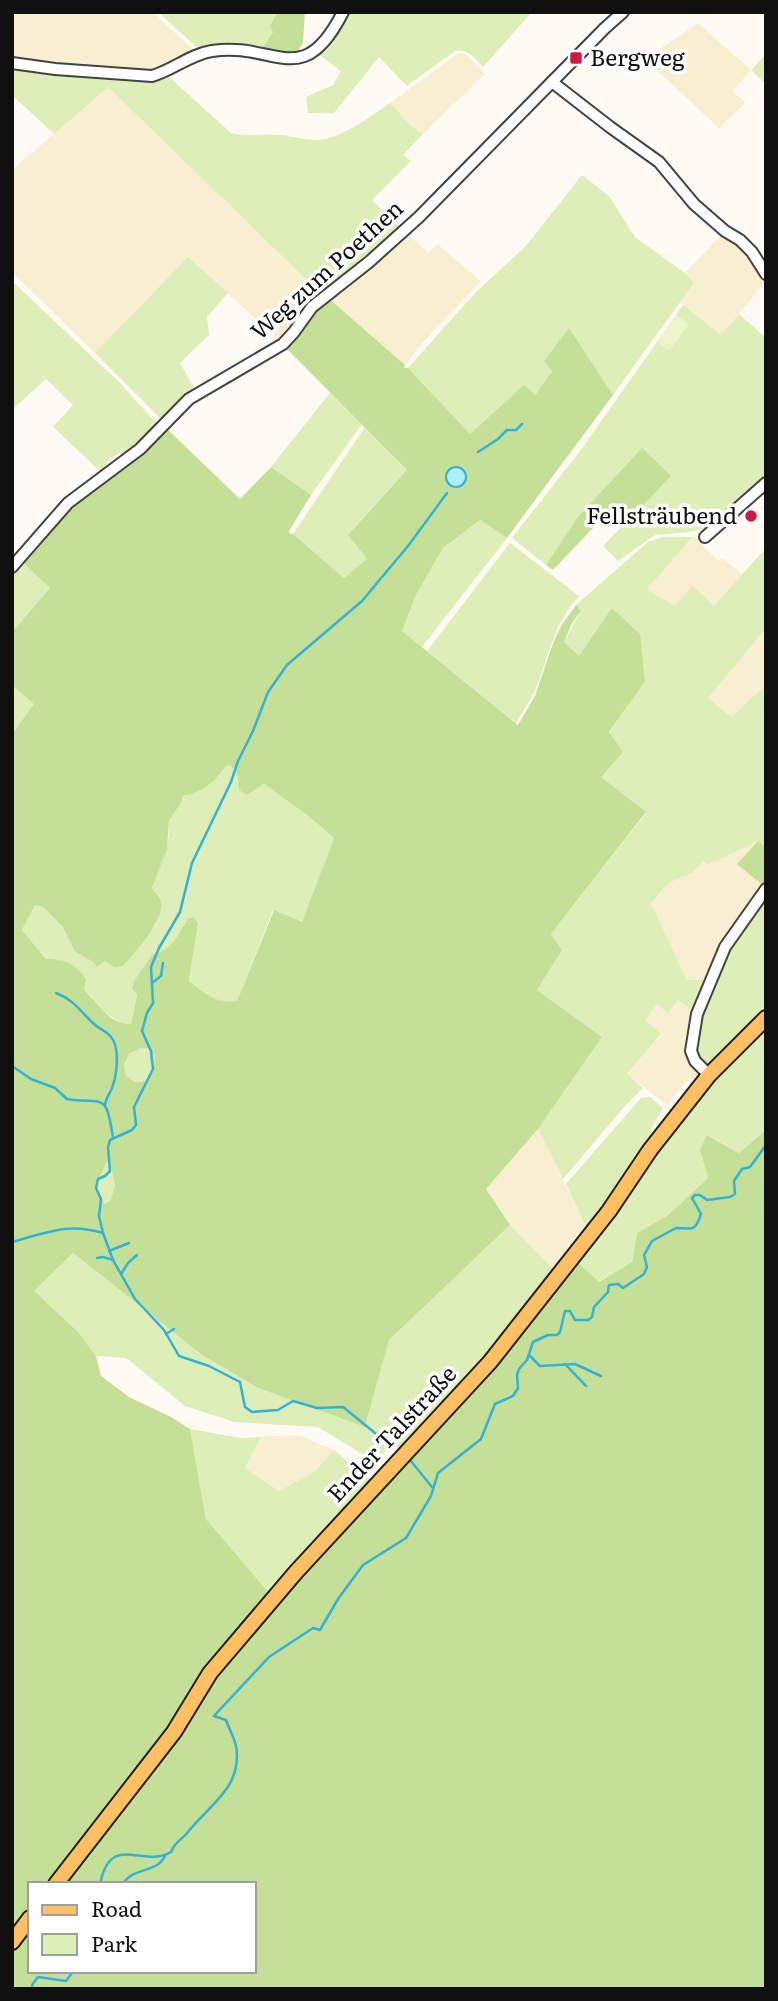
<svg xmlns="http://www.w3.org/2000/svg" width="778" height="2001" font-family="Literata,serif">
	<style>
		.farmland { fill: #f8eed0 }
		.green { fill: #ddeeb8 }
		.forest { fill: #c4e096; fill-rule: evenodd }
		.pitch { fill: #edf4cb }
		.water { fill: #b3ecfb; stroke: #33b2d9; stroke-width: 2 }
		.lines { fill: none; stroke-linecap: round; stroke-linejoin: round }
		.stream { stroke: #33b2d9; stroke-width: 2.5 }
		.minor-casing { stroke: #434343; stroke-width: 14 }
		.major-casing { stroke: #212121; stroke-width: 18 }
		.minor { stroke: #fff; stroke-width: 10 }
		.major { stroke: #ffc064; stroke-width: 14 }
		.poi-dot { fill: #ce1a40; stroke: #fff; stroke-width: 2.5 }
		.labels { text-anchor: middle; stroke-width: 7; stroke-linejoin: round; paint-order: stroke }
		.poi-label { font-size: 23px; fill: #101010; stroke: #fff; text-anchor: start }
		.street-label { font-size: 23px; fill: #101010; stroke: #fff }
	</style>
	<rect width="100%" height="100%" fill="#fffbf4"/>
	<g class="farmland">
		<polygon points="12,12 152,12 196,52 151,73 12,60"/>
		<polygon points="698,23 751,70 732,92 746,102 719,128 645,59"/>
		<polygon points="461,53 466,54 485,74 423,134 411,126 390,103 456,55"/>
		<polygon points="108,87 321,294 282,343 188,257 95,353 12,272 12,170"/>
		<polygon points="405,232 429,253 437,244 481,281 423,342 405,365 326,296"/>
		<polygon points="724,232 752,254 766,276 766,281 721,335 679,302 694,283 685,273"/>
		<polygon points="695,536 699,542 719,561 722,558 742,574 714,607 675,606 646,589 691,537"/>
		<polygon points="766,628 766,685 731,717 707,698"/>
		<polygon points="758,841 765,887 709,980 687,980 651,905 668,883 703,861 707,865"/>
		<polygon points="678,1000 695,1013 693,1062 699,1073 685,1083 667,1105 627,1074 661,1035 644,1020 657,1003"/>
		<polygon points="538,1129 588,1231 555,1271 510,1225 486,1189"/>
		<polygon points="298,1435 334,1450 314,1472 279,1491 245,1468 261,1437"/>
	</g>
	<g class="green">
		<polygon points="158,12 277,12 271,27 273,32 260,51 201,51"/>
		<path d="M345,12H532L483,67C475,59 468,48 455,51L407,86L379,57L334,113H308L306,97L333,85L341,71L317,53Z"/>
		<polygon points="766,54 766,84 751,70"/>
		<path d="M12,66L167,75L231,133C248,137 264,133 280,135C293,136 305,140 318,140C341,139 371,116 390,103L411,126L423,134L403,155L411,161L372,200L402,229L366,260L321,294L108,87L54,134L12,95Z"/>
		<polygon points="582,175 609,196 635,237 685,273 694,283 613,395 569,329 559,344 552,371 534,396 524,385 470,435 408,368 476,292 526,246"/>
		<polygon points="188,257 228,293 207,317 209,335 180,363 196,391 163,421 95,353"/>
		<polygon points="12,281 120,383 159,426 124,458 120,453 106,462 109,468 101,472 53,427 73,405 46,379 12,410"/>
		<polygon points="683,305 721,335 739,314 766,338 766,481 712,526 690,532 655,535 618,561 603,546 671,476 642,449 577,518 546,565 512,538 583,447"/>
		<polygon points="330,393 362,424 311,495 271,467"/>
		<polygon points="365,427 407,470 348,535 367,559 344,578 293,534"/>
		<polygon points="480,520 507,538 422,647 402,631 417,593 443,548"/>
		<polygon points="663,537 692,537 647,589 675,606 693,586 714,606 763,551 766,554 766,628 708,698 731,717 766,685 766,847 758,841 707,865 703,861 693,872 668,883 651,904 687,980 709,980 695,1013 678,1000 668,1013 657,1004 645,1020 661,1034 627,1074 643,1088 625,1106 563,1179 538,1129 602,1037 537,990 562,950 551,934 646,813 601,777 609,733 645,682 579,656 564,642 581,611 577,604 648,542"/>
		<path d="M510,543L579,596C550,628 550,659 533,695C528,704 521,714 516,723L427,651Z"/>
		<polygon points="21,561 50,588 12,632 12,571"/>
		<polygon points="12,685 35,703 12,734"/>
		<path d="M230,765L237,774V782L247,795L264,784L311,818L334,838L302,923L273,910L237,1001C212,1004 208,993 189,981L198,924L188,919C178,935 172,951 153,954L135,979L132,988L137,994L131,1024L123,1025L102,1010L90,995L46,959L22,930L35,905L43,907L63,927L75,952L93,962L105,960L138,948L156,925L159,917L160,899L152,888L169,837V821L182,801L183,796C196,793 209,786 218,776C223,771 223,767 230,765Z"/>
		<polygon points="766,892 766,1007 708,1067 692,1050 699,1014 728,946"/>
		<polygon points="766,1026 766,1130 739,1153 708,1135 700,1150 708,1178 667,1216 637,1233 632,1262 598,1282 577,1262 712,1078"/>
		<polygon points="141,1048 150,1049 156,1056 155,1071 146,1081 135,1082 126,1076 124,1065 129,1054"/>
		<polygon points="650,1097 663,1108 652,1127 648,1148 588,1231 566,1184 641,1098"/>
		<path d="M110,1162L115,1186L110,1201L103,1204C93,1182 98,1183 106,1163Z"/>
		<polygon points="510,1225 555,1271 484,1356 400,1449 392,1444 375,1462 318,1427 234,1422 185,1406 126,1358 96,1356 78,1332 33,1291 73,1253 202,1355 258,1388 365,1427 389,1340"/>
		<polygon points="190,1429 240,1438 261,1437 245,1468 279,1491 314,1472 334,1450 371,1481 270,1594 206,1519"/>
	</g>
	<g class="forest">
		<polygon points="277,12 305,12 303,43 296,54 260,51 273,32 270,27"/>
		<path d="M326,296L405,365L404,368H408L470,434L524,385L535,395L552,371L544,361L569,328L613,395L507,538L480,520L443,548L417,593L402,631L518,725L535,696L552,646L561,626L577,604L581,611L572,623L564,642L579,656L612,608L640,634L645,682L609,732L623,752L601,777L646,812L551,934L562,950L537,990L602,1037L538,1129L486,1189L510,1225L389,1340L365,1427L258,1388L202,1355L73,1253L34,1291L78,1332L96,1356L101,1376L129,1397L171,1417L190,1429L206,1519L270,1594L183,1717L52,1884H30V1912L12,1936V734L34,704L12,685V632L50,588L21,561L69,504L164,426L240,499L271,467L311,495L289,531V533L293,534L344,578L367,559L348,535L407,470L284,346ZM230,765L237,774L239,790L247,795L264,784L311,818L334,838L302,922L274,910L237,1001C215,1004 206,993 189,981L198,924L194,917L188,919C178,934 172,951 153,954L135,979L132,988L137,995L131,1024C109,1025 98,1002 84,990L86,979C75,964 65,959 46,959L22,930L35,905L43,907L63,927L75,952L93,962L97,967L105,961L114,967L123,966C135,951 170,917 159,897C157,894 154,891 152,888L167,849L169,821L182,801L183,796C197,793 209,787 218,776C223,771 223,767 230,765ZM141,1048L149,1049L155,1056L154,1071L146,1081L135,1082L126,1076L124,1065L129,1054ZM110,1162L115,1186L110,1201L104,1204C93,1182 98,1184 106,1163Z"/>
		<polygon points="642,448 671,476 628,521 613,507 553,570 546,565 577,518"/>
		<polygon points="758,841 766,847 765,887 737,864"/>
		<polygon points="766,1130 766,1989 12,1989 12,1948 30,1923 30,1971 254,1971 254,1884 60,1884 208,1681 577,1262 599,1282 632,1262 637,1233 667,1216 708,1178 700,1150 707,1135 739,1153"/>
	</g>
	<polygon class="pitch" points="676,315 689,324 669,351 657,342"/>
	<circle class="water" cx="456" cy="477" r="10"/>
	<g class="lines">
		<g class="stream">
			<polyline points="478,452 498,439 507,430 516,430 522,424"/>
			<polyline points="152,983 161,976 163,963"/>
			<path d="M56,993C73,999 81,1012 94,1024C99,1029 107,1031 111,1037C120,1047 117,1073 113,1085C111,1093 106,1096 105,1105"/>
			<path d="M12,1066L31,1079L55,1088L67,1099C104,1105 106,1090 113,1138"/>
			<path d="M12,1242C46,1233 67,1222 103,1233"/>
			<polyline points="109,1251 129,1243"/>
			<polyline points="97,1258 103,1257 113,1260"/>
			<polyline points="121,1274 128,1263 137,1255"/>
			<polyline points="166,1334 174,1329"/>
			<polyline points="529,1355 540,1366 575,1364 601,1376"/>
			<polyline points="565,1364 586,1386"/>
			<polyline points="391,1446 343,1407 317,1408 293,1401 278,1410 252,1412 245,1407 240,1382 209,1366 179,1356 164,1330 135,1299 113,1260 103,1233 99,1216 101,1199 96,1188 98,1179 105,1176 110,1171 108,1147 110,1140 132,1130 136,1125 134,1107 153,1069 151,1051 142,1031 147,1013 153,1003 151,967 159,948 180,912 192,863 231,782 238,761 253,731 268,692 287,665 362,601 408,546 447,493"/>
			<polyline points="410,1460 432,1487"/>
			<path d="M100,1884C111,1831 143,1869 171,1852C176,1840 181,1841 188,1832C210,1804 243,1787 236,1746C234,1737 229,1729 226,1720L214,1716L269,1657L313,1628L320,1630L338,1599L363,1565L406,1538L431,1496L438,1473L481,1439L495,1404L513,1396L518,1388L517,1375L519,1369L527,1360L533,1342L548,1335H557L560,1332L565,1311H570L575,1320H588L592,1317L594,1307L608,1292L609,1285L618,1284L623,1288L644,1274L647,1267L644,1255L652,1241L676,1228C692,1228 695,1233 701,1214L692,1198L695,1195H700L707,1200L730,1197L735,1194L734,1181L742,1169L750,1167L766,1145"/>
			<path d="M123,1884C134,1866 156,1874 165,1856"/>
			<polyline points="33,1989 32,1985 38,1977 66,1981 72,1973 79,1971"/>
		</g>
		<defs>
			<g id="minor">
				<path d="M12,63L55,69L152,76C173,70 191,54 212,51C275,41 302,93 343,12"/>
				<polyline points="552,82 610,127 659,162 694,204 725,231 740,240 752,252 766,274"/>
				<polyline points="705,537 766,483"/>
				<polyline points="12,567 68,503 140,449 189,399 283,344 294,332 312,307 369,262 419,217 605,28 623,12"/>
				<polyline points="709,1075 695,1061 691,1051 697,1014 725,947 766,889"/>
			</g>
			<g id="major">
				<polyline points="56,1884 174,1732 210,1673 296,1572 490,1362 609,1211 650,1150 709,1075 766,1018"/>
				<polyline points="12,1942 30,1918"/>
			</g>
		</defs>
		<use href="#minor" class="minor-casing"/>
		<use href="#major" class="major-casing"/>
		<use href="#minor" class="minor"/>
		<use href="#major" class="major"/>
	</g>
	<g class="poi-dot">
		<rect x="569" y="51" width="14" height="14" rx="3.5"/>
		<circle cx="751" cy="516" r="7"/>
	</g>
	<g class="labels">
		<g class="poi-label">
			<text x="590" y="66">Bergweg</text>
			<text x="737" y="524" text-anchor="end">Fellsträubend</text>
		</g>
		<g class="street-label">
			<text transform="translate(327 270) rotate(-42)" y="8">Weg zum Poethen</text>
			<text transform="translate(392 1434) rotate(-47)" y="8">Ender Talstraße</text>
		</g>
	</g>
	<rect width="778" height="2001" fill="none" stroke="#101010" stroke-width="28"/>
	<rect x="28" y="1882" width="228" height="91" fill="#ffffff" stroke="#9f9f9f" stroke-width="2"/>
	<rect x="42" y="1905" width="35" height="10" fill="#ffc064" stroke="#9f9f9f" stroke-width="2"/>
	<text x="91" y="1917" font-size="21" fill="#101010">Road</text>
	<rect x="42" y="1934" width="35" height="21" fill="#ddeeb8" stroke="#9f9f9f" stroke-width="2"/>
	<text x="91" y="1952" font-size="21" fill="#101010">Park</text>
</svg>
